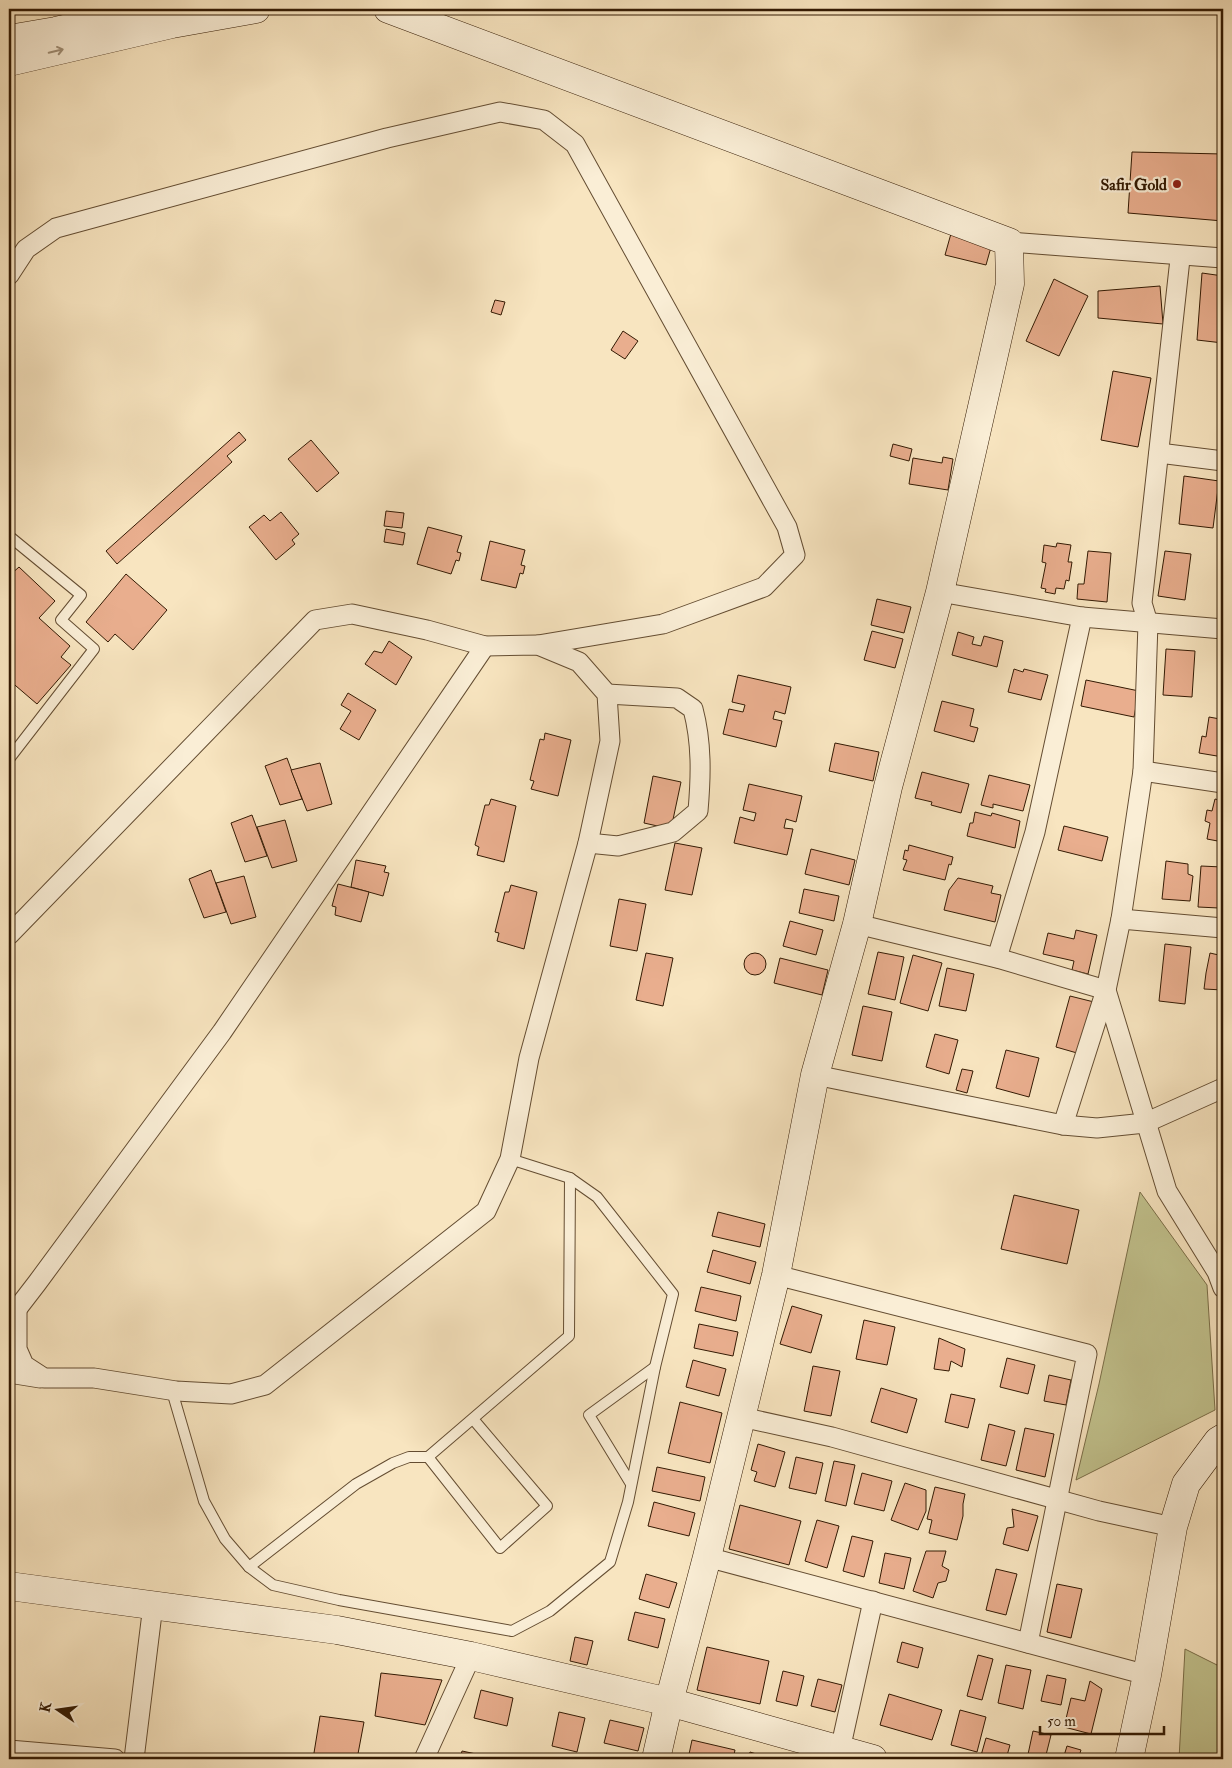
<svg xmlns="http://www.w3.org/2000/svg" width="1232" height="1768" font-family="'IM FELL Double Pica',serif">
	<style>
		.green { fill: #c2c38e; stroke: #7a6e48 }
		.building { fill: #e9ae8e; stroke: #331a03 }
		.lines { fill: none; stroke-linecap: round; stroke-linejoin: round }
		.lane-casing { stroke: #644d32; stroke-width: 12 }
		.street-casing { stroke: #644d32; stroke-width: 21 }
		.secondary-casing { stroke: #331a03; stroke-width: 29 }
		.lane { stroke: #faeed6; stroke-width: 10 }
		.street { stroke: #faeed6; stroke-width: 19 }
		.secondary { stroke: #faeed6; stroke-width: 28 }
		.oneway { stroke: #a08f77 }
		.poi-dot { fill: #8f2418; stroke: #faeed6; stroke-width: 2 }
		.labels { text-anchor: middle; stroke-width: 4.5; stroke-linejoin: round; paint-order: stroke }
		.poi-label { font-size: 16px; font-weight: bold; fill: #331a03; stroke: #faeed6; text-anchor: end }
	</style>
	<rect width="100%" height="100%" fill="#f8e5c0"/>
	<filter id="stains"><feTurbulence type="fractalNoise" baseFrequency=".004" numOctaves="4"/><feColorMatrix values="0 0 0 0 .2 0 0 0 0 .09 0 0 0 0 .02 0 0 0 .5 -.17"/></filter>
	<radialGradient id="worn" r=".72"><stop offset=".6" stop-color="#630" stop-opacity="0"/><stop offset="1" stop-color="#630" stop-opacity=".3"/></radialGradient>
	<g class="green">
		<polygon points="1140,1192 1207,1285 1215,1410 1076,1480 1099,1384"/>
		<polygon points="1185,1649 1223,1668 1223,1759 1179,1759"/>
	</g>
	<g class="building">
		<polygon points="1132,152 1223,154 1223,221 1128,213"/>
		<polygon points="952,230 993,240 986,265 945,255"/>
		<polygon points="1202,273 1223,276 1223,343 1197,340"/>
		<polygon points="1054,279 1088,296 1059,356 1026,341"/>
		<polygon points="1160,286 1163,324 1098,318 1098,291"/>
		<polygon points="495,300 505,302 501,315 491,312"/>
		<polygon points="623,331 638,341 625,359 611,350"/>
		<polygon points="1113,371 1151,378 1138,447 1101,440"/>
		<polygon points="239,432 246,440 227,456 232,462 117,564 106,551"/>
		<polygon points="311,440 339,473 317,492 288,459"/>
		<polygon points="893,444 912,449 909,461 890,456"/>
		<polygon points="943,457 953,459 948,490 909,484 913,458 942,463"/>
		<polygon points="1184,476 1219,481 1213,528 1179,524"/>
		<polygon points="386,511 404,513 402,528 384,526"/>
		<polygon points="281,512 299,534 292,540 295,544 276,560 249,527 264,515 270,521"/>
		<polygon points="428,527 462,536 457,552 461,553 459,561 456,560 451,574 417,564"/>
		<polygon points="386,529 405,533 403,545 384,542"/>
		<polygon points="490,541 525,550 521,565 525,566 523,574 520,573 516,588 481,580"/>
		<polygon points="1057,543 1071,545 1068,562 1072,562 1069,581 1066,580 1064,589 1056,588 1055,594 1045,592 1046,589 1041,588 1046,563 1042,562 1044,545 1056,547"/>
		<polygon points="1088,551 1111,553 1107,602 1077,599 1078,584 1084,584"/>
		<polygon points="1165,551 1191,554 1185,600 1158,596"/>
		<polygon points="19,567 55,601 39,618 70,646 61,657 71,665 37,704 9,680 9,574 10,575"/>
		<polygon points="126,574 167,610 133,650 115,634 108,642 86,622"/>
		<polygon points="877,599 911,607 904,633 871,625"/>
		<polygon points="872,631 903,639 895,668 864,660"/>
		<polygon points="958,632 974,637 972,644 981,646 984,636 1003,641 997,667 952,655"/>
		<polygon points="389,641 412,657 396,685 365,664 374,651 382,653"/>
		<polygon points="1166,649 1195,651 1192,697 1163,695"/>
		<polygon points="1014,669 1023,672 1024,669 1048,675 1041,700 1008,692"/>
		<polygon points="738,675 791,687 785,714 775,711 773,719 782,721 776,747 723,734 729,709 743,712 745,705 732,702"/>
		<polygon points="1086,680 1139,691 1134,717 1081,706"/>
		<polygon points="348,693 376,710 359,740 340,729 351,711 341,705"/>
		<polygon points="942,701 974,709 970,726 978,728 974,742 934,731"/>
		<polygon points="1220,714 1223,714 1223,757 1199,753 1202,736 1206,737 1209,717 1220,719"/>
		<polygon points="545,733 571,740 558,796 531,789 534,781 530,780 540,739 544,740"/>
		<polygon points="835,743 879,752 873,781 829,771"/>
		<polygon points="287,758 302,799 280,805 265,766"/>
		<polygon points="320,763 332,804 307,811 291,770"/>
		<polygon points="922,772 969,784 961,813 931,805 932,802 915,798"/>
		<polygon points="989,775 1030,785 1023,811 993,804 993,808 981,805"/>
		<polygon points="653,776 681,782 671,829 644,823"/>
		<polygon points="749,784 802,796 796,822 786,819 784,828 793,829 787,855 734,843 740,817 754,821 756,813 743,810"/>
		<polygon points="491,799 516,806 504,862 477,855 479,847 475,845 485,805 489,805"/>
		<polygon points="1215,799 1223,801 1223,842 1207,839 1210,823 1205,821 1207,810 1212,811"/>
		<polygon points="975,812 991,816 992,813 1020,821 1015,848 967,836 970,823 973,823"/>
		<polygon points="252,815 267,856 245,862 231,823"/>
		<polygon points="285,820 297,861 272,868 257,827"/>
		<polygon points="1064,826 1108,837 1102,861 1058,850"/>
		<polygon points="675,843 702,848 692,895 665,890"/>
		<polygon points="909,845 953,857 951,865 949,864 945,880 903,870 907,860 903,859 905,850 908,851"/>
		<polygon points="811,849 855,860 849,885 805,874"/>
		<polygon points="356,860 386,866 384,872 389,873 383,896 351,887"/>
		<polygon points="1166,861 1188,864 1188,874 1193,876 1190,901 1162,899"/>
		<polygon points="1201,866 1222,867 1219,908 1198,907"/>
		<polygon points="211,870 226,912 204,918 189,879"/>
		<polygon points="244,876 256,917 231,924 216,883"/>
		<polygon points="958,878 993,886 991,893 1001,895 995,922 944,910 949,890"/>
		<polygon points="338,884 369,892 361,922 335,915 336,907 332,906"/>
		<polygon points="511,885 537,892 524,949 497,941 499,933 495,932 505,892 509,892"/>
		<polygon points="804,889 839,896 834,921 799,913"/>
		<polygon points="619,899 646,904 637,951 610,946"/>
		<polygon points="790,921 823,930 816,955 783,946"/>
		<polygon points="1076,930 1097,935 1088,974 1072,970 1074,961 1043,954 1048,933 1074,939"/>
		<polygon points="1165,944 1191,947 1185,1004 1159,1001"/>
		<polygon points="878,952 904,957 895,1000 868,994"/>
		<polygon points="646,953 673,958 663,1006 636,1000"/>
		<polygon points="1210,953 1223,956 1223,990 1204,989 1206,973"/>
		<circle cx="755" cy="964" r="11"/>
		<polygon points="913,955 942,963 928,1011 900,1003"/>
		<polygon points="780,958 828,970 822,995 774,983"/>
		<polygon points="947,968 974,974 966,1011 939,1006"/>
		<polygon points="1070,996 1098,1003 1084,1055 1056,1047"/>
		<polygon points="863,1006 892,1012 882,1061 852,1055"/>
		<polygon points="935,1034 958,1040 949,1074 926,1067"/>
		<polygon points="1006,1050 1039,1058 1029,1097 996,1088"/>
		<polygon points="962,1069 973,1071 967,1093 956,1090"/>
		<polygon points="1014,1195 1079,1210 1067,1264 1001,1249"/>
		<polygon points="718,1212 765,1224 760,1247 712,1236"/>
		<polygon points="713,1250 756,1262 750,1284 707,1272"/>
		<polygon points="701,1287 741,1296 736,1321 695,1311"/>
		<polygon points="792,1306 822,1315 811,1353 780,1344"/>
		<polygon points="864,1320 895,1327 887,1365 856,1359"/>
		<polygon points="699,1324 738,1332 733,1356 694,1348"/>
		<polygon points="939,1338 965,1349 962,1367 951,1361 949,1371 934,1369"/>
		<polygon points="1007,1358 1035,1365 1028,1394 1000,1387"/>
		<polygon points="693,1360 726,1369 719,1396 686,1387"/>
		<polygon points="813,1366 840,1371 831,1416 804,1411"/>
		<polygon points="1049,1375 1071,1380 1066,1405 1044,1401"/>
		<polygon points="881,1388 917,1399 907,1433 871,1422"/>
		<polygon points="951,1394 975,1399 968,1428 945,1422"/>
		<polygon points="680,1402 722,1413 710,1463 668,1453"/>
		<polygon points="989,1424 1015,1431 1006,1466 981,1460"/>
		<polygon points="1025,1428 1054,1434 1045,1477 1016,1470"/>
		<polygon points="758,1444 785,1452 775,1487 754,1481 757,1472 751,1470"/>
		<polygon points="796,1457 823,1463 816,1494 789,1488"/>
		<polygon points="834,1461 855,1465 846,1506 825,1501"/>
		<polygon points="657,1467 705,1477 700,1501 652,1491"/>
		<polygon points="862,1473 892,1481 884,1511 854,1504"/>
		<polygon points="905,1483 926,1490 926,1511 918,1530 891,1520"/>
		<polygon points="935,1487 965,1494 963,1504 963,1516 957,1540 929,1533 932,1520 927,1519"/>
		<polygon points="654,1502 695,1513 689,1536 648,1526"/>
		<polygon points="740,1505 801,1521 789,1565 729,1549"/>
		<polygon points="1012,1509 1038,1516 1028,1551 1003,1544 1007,1528 1014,1527"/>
		<polygon points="9,1514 13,1515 9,1540"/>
		<polygon points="817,1520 839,1526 827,1568 805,1561"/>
		<polygon points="852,1536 873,1541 864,1577 843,1571"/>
		<polygon points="926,1551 946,1551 942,1566 949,1570 946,1581 938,1583 933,1598 913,1591"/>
		<polygon points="885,1553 911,1558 904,1589 879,1583"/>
		<polygon points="996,1569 1017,1574 1006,1615 986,1610"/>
		<polygon points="646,1574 677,1583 669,1608 639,1599"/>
		<polygon points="1057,1584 1082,1589 1071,1638 1047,1632"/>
		<polygon points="635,1612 665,1619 658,1648 628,1640"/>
		<polygon points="575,1637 593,1641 587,1665 570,1661"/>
		<polygon points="902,1642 923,1648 918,1668 897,1662"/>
		<polygon points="707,1647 769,1661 760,1704 697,1690"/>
		<polygon points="978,1655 993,1659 982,1700 967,1696"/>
		<polygon points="1006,1665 1031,1670 1023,1709 998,1703"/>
		<polygon points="783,1671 804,1676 797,1706 776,1701"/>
		<polygon points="381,1673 442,1680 425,1725 375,1716"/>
		<polygon points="1047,1675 1066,1679 1061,1705 1041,1701"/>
		<polygon points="818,1679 842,1685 835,1712 811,1706"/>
		<polygon points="1090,1681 1102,1689 1091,1734 1064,1727 1071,1698 1085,1701"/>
		<polygon points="481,1690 513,1698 507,1726 474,1718"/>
		<polygon points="889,1694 942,1710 932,1740 880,1725"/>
		<polygon points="960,1710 986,1717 977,1752 951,1745"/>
		<polygon points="559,1712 585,1718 577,1752 552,1746"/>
		<polygon points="320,1716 364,1722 357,1759 313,1759"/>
		<polygon points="610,1720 644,1728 638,1751 604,1743"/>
		<polygon points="1033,1731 1051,1735 1045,1759 1027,1759"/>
		<polygon points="986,1738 1010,1745 1006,1759 980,1759"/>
		<polygon points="692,1740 735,1750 733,1759 688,1759"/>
		<polygon points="1067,1746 1081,1750 1078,1759 1063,1759"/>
		<polygon points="462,1751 495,1758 495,1759 460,1759"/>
		<polygon points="750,1752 772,1759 748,1759"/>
	</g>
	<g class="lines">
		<defs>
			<g id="lane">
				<polyline points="9,536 81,595 61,620 94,649 9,759"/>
				<polyline points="172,1391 204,1501 225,1539 249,1567 273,1585 339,1600 512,1631 550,1611 610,1562 628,1502 655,1367 673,1294 597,1197 570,1178"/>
				<polyline points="473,1419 547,1506 500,1548 428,1457 569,1336 570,1178 510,1159"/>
				<polyline points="631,1484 589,1415 655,1367"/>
				<polyline points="249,1567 356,1484 393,1463 409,1457 428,1457"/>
			</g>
			<g id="street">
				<polyline points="1009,242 1223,258"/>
				<polyline points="9,275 26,249 56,228 387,138 500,112 544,120 575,144 787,527 795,555 764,587 663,624 538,645"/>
				<polyline points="1159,453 1223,461"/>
				<polyline points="940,592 1082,617 1223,629"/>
				<polyline points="1143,771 1223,783"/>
				<path d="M588,843L618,846L673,832L698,811C701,776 702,743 693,709L677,698L607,694"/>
				<polyline points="1121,919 1223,928"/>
				<polyline points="857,924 997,958 1106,990 1167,1191 1217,1272 1223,1288"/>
				<polyline points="9,935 315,620 352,614 427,630 485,646 538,645 579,662 607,694 610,741 588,843 529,1058 510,1159 486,1211 265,1385 231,1394 176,1391 94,1378 44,1378 24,1365 17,1349 17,1309"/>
				<polyline points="997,958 1035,832 1082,617"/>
				<polyline points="815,1075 1063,1125 1097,1128 1145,1123 1223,1088"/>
				<polyline points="1063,1125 1106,990 1121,919 1143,771 1148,623 1142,603 1180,259"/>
				<polyline points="776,1275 1087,1354 1028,1643"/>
				<polyline points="9,1314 17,1309 37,1283 222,1032 485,646"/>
				<polyline points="9,1373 40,1378"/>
				<polyline points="741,1417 832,1437 1099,1511 1173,1527"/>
				<polyline points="707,1557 1147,1675"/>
				<polyline points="9,1750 115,1759"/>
				<polyline points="840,1750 873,1601"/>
				<polyline points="134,1759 153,1605"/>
				<polyline points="424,1759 471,1656"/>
			</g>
			<g id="secondary">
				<polyline points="388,9 1009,242 1010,284 940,592 888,787 857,924 815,1075 776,1275 707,1557 669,1702 656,1759"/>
				<polyline points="9,39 56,31 152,9"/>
				<polyline points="9,62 172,24 256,9"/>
				<polyline points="9,1586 337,1630 471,1656 669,1702 873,1759"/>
				<polyline points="1129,1759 1147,1675 1173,1527 1186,1484 1218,1441 1223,1438"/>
			</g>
		</defs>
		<use href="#lane" class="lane-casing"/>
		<use href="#street" class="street-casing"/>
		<use href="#secondary" class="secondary-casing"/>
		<use href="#lane" class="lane"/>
		<use href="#street" class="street"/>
		<use href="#secondary" class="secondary"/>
	</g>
	<defs><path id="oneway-shaft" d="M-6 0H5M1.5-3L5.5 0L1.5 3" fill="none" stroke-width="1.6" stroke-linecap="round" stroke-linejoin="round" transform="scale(1.25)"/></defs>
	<use class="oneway" href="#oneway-shaft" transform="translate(56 51) rotate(-13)"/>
	<circle class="poi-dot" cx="1177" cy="184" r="5"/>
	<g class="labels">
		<g class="poi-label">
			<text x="1167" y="190">Safir Gold</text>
		</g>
	</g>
	<rect width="1232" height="1768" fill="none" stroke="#f8e5c0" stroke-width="30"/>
	<rect x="10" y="10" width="1212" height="1748" fill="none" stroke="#331a03" stroke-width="2.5"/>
	<rect x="15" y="15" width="1202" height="1738" fill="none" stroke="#331a03"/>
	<g transform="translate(58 1710) rotate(283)" stroke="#faeed6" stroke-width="4" paint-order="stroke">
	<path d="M0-4L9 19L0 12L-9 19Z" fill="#331a03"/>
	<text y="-8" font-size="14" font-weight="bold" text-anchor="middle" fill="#331a03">K</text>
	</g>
	<path d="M1040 1726v8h124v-8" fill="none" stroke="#331a03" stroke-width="2.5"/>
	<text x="1047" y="1726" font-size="15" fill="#331a03" stroke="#faeed6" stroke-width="4" paint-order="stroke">50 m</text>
	<rect width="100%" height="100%" filter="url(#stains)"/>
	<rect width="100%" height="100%" fill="url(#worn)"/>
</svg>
